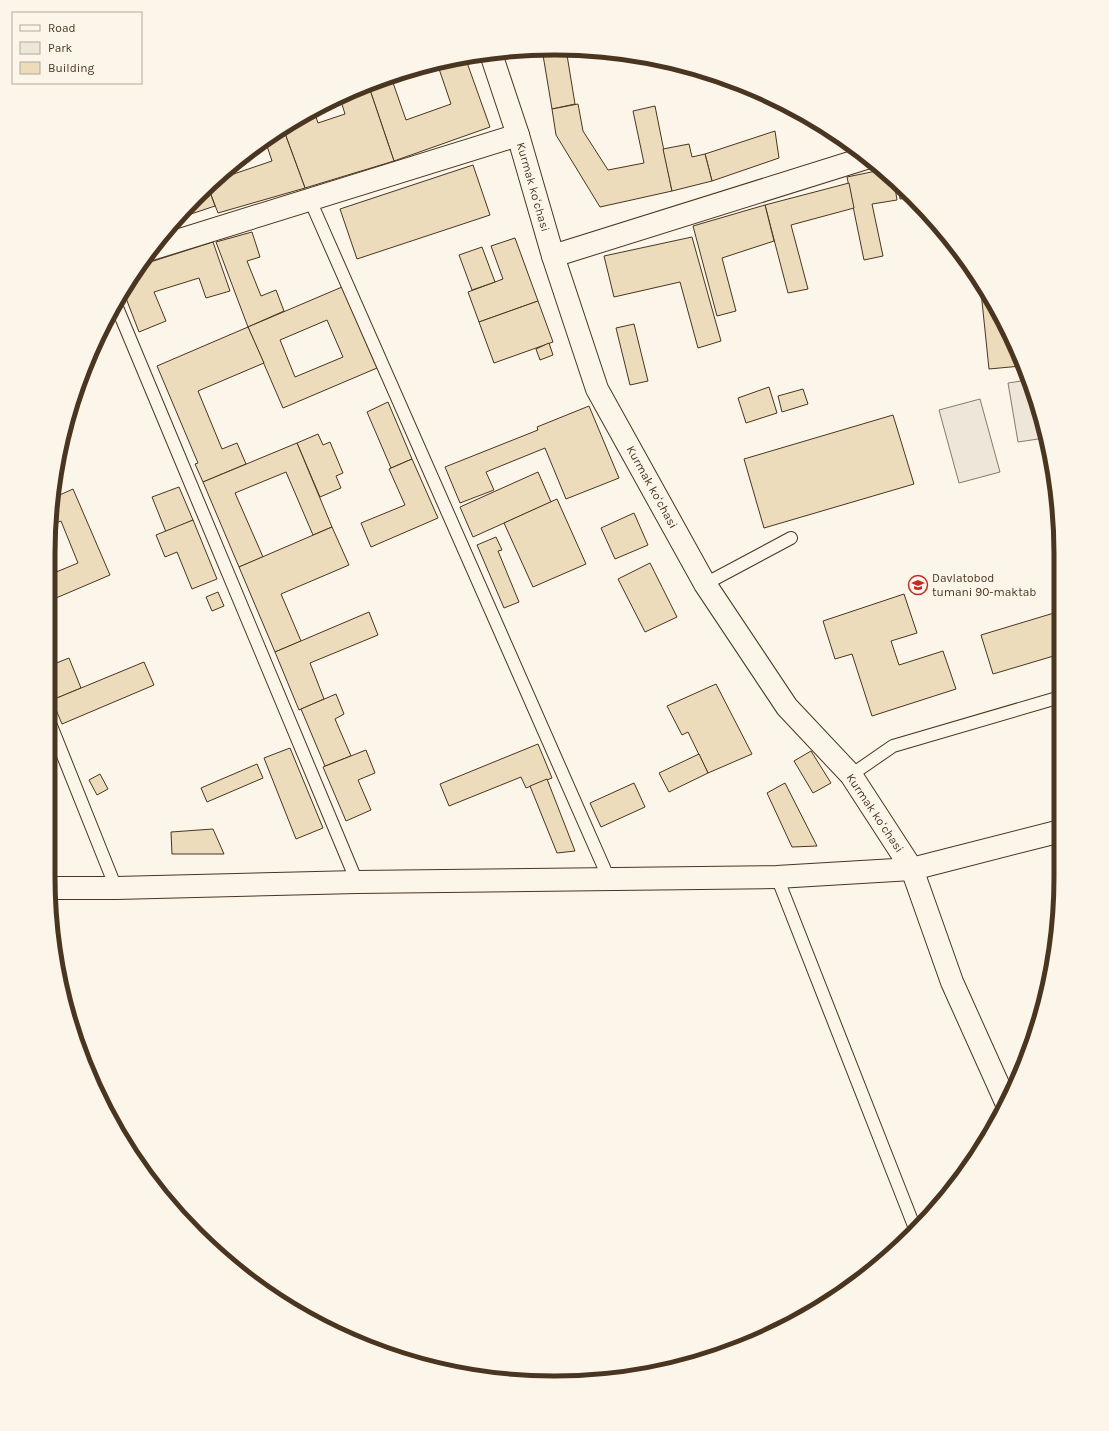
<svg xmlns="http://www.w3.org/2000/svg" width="1109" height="1431" font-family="Karla,sans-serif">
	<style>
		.green { fill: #ede6d9; stroke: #887966 }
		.building { fill: #ecdcbc; stroke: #4a3520; fill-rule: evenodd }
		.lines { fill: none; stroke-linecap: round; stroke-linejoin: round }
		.lane-casing { stroke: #4a3520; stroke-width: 14 }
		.street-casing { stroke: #4a3520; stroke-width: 24 }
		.secondary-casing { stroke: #4a3520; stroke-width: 24 }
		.lane { stroke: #fbf6e9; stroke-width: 12 }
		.street { stroke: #fbf6e9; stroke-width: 22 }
		.secondary { stroke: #fbf6e9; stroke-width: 22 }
		.labels { text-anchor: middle; stroke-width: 3; stroke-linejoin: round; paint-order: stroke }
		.street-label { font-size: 12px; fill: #4a3520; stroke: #fbf6e9 }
		.poi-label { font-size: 12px; fill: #4a3520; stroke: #fbf6e9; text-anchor: start }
		.rim { fill: none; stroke: #4a3520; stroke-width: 5 }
	</style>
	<rect width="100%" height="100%" fill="#fbf6e9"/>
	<g class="green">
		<polygon points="1028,380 1034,391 1045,438 1018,442 1008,383"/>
		<polygon points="980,399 1000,472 959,483 939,410"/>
	</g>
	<g class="building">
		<polygon points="555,48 566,49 575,104 552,109 542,49"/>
		<polygon points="465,57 490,127 394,161 368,84 391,77 406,120 451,104 437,63 456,58"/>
		<polygon points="368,84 394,161 305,188 283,128 314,111 318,123 345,114 340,98 361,86"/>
		<polygon points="578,104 583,131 608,170 644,163 633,111 655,106 672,191 600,207 556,135 552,109"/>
		<polygon points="283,128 305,188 218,213 208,187 213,181 272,161 265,140"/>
		<polygon points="775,131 779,158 712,181 705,154"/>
		<polygon points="689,144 692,157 705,154 712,181 672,191 663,149"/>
		<polygon points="473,165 490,215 357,259 340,209"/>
		<polygon points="881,170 894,181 897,200 872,204 883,256 864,260 847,177"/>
		<polygon points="849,183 854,208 791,225 808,289 788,293 765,205"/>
		<polygon points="898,184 913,197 900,199"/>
		<polygon points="208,187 215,206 179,218"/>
		<polygon points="765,205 774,241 722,258 736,311 717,316 693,226"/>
		<polygon points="252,232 260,257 247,261 261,296 276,290 284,311 248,327 216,242"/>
		<polygon points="692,237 721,341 698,348 680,282 614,297 604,256"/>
		<polygon points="515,238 538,301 479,322 468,292 503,279 491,246"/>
		<polygon points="213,242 230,291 206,298 199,278 154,292 166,321 139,332 124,293 141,265"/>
		<polygon points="482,247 495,282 472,290 459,255"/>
		<polygon points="980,282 1010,342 1010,349 1013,349 1021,366 989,369"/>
		<path d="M342,287L377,368L283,408L248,327ZM327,320L343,357L295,377L280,340Z"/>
		<polygon points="538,301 553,342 494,363 479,322"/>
		<polygon points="634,324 648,381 630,385 616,328"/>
		<polygon points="248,327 264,363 198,391 222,449 237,443 246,464 203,482 195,464 198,463 157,366"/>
		<polygon points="549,343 553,355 540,360 536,349"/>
		<polygon points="769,387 777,413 746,423 738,398"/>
		<polygon points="803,389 808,404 782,412 778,396"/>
		<polygon points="388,402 412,459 391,468 367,412"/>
		<polygon points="589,406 619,478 566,499 545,448 486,472 494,490 460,503 445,467 538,430 537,427"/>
		<polygon points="893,415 914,484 764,528 744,459"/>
		<polygon points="318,434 323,445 330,442 343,473 336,476 341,488 320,497 297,443"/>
		<polygon points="297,443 332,527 313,535 286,472 235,493 263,557 239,567 203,482"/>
		<polygon points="412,459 438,518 371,547 361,523 405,505 389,469"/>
		<polygon points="538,472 551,502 473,537 460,507"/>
		<polygon points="179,487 193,520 166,532 152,497"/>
		<polygon points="73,489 110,575 49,601 49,575 78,563 61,521 49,526 53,498"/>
		<polygon points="557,499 586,564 533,587 504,523"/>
		<polygon points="634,513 648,545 615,559 601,528"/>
		<polygon points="193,520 217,579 192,589 177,552 165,557 156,535"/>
		<polygon points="332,527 349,565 281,594 301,641 275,652 239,567"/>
		<polygon points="496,537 502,550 498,551 519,602 504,608 477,545"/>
		<polygon points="650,563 677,617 645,632 618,579"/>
		<polygon points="218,592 224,606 212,611 206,597"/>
		<polygon points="904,594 917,633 891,641 899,665 943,651 956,689 872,716 852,654 835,659 823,621"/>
		<polygon points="1057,608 1057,623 1052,609"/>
		<polygon points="369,612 378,635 310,663 324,699 299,710 275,652"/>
		<polygon points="1054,613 1057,623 1057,655 993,674 981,635"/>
		<polygon points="69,658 81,688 57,698 49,678 49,666"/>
		<polygon points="144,662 154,685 62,724 52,700"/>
		<polygon points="716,684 752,754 708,773 688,732 682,735 667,706"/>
		<polygon points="336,694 344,714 335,719 351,756 325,766 301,709"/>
		<polygon points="538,744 552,778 526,788 521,777 449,806 440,784"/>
		<polygon points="290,748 323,828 296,839 264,758"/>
		<polygon points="366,750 375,773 358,780 371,810 346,821 323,767"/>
		<polygon points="811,751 831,783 813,793 794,761"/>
		<polygon points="699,754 708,773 669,792 659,773"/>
		<polygon points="257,764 263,778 207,802 201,788"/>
		<polygon points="100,774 108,789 97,795 89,780"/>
		<polygon points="547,779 575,851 557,853 530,786"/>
		<polygon points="634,783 645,807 601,827 590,803"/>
		<polygon points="785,783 817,846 792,847 767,793"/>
		<polygon points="213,829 224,854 172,854 171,832"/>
	</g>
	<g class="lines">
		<defs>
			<g id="lane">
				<polyline points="310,200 609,879"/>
				<polyline points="116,305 357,882"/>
				<polyline points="705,584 791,538"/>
				<polyline points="48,718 116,888"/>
				<polyline points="851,775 893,746 1057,698"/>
				<polyline points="777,877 916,1231"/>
			</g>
			<g id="street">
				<polyline points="491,54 518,135 553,256 597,389 705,584 787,707 851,775 912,869"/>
				<polyline points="151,249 518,135"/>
				<polyline points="553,256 866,158"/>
				<polyline points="49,888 116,888 357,882 777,877 912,869"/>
			</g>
			<polyline id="secondary" points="1006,1102 952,982 912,869 1057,832"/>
		</defs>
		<use href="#lane" class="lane-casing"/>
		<use href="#street" class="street-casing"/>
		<use href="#secondary" class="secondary-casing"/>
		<use href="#lane" class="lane"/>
		<use href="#street" class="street"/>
		<use href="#secondary" class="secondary"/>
	</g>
	<defs>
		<symbol id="school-ring" viewBox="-11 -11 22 22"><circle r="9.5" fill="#fbf6e9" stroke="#c62828" stroke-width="1.5"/><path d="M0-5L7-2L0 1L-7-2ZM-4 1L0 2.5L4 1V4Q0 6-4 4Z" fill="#c62828"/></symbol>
	</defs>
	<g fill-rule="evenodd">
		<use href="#school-ring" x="907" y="574" width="22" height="22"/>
	</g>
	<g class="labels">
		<g class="street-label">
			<text transform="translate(533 187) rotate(74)" y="4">Kurmak koʻchasi</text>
			<text transform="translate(652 487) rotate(61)" y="4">Kurmak koʻchasi</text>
			<text transform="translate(875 813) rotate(56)" y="4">Kurmak koʻchasi</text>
		</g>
		<g class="poi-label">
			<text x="932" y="582">Davlatobod<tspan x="932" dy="14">tumani 90-maktab</tspan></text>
		</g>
	</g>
	<path d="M0 0H1109V1431H0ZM554 55H555A499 499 0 0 1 1054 554V877A499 499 0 0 1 555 1376H554A499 499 0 0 1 55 877V554A499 499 0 0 1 554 55Z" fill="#fbf6e9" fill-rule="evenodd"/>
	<path class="rim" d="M554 55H555A499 499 0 0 1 1054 554V877A499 499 0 0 1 555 1376H554A499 499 0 0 1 55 877V554A499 499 0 0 1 554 55Z"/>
	<rect x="12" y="12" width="130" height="72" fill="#fbf6e9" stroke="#b4a999"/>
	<rect x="20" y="25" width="20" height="6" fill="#fbf6e9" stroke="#b4a999"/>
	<text x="48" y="32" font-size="12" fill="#4a3520">Road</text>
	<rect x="20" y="42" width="20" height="12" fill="#ede6d9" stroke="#b4a999"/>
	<text x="48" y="52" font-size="12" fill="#4a3520">Park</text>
	<rect x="20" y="62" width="20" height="12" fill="#ecdcbc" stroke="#b4a999"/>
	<text x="48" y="72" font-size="12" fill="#4a3520">Building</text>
</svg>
